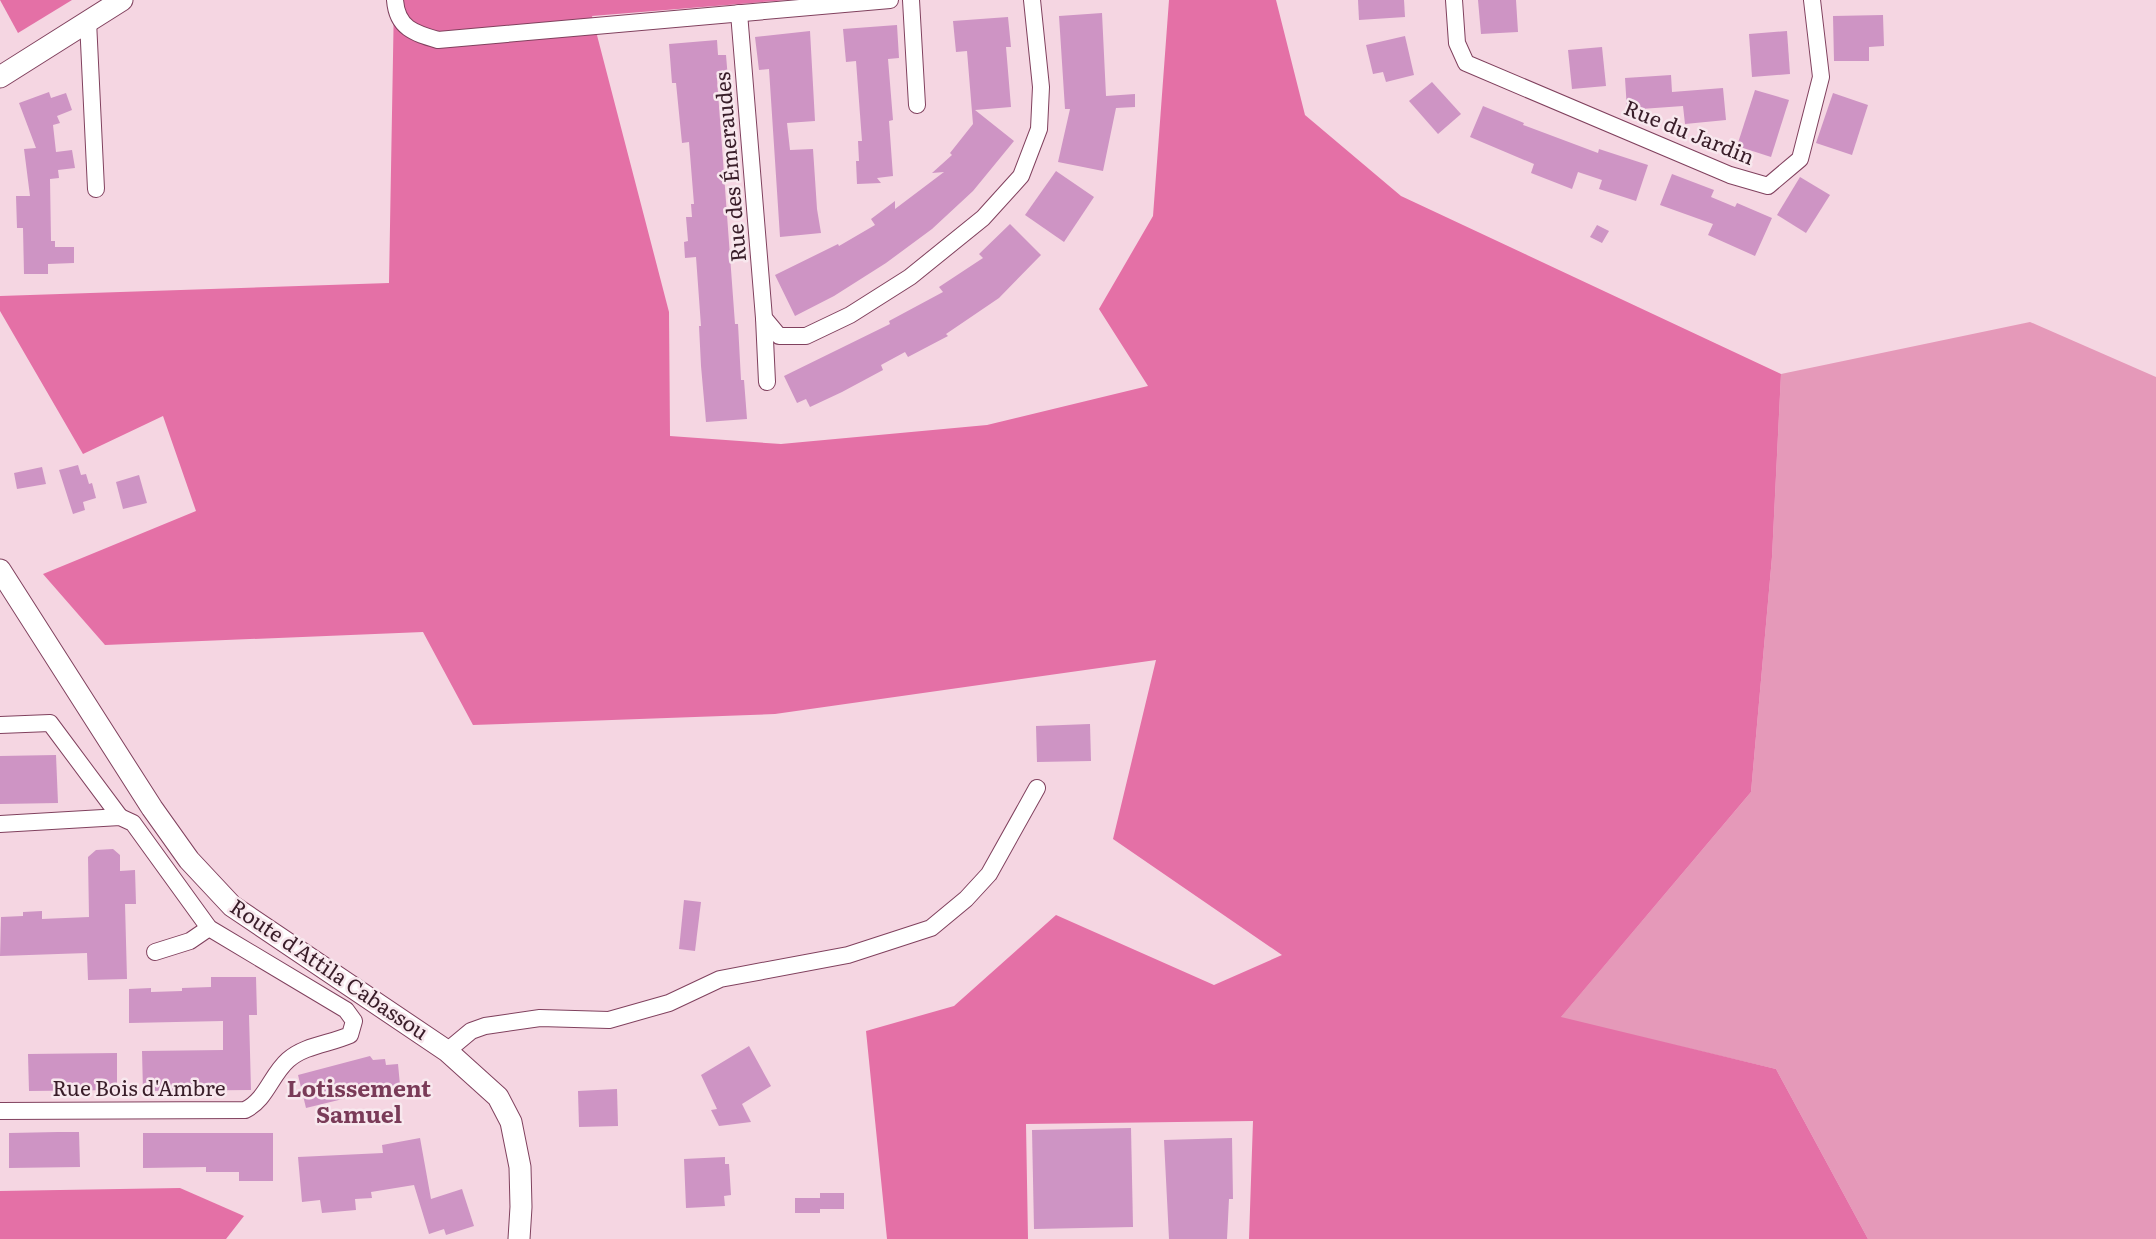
<svg xmlns="http://www.w3.org/2000/svg" width="2156" height="1239" font-family="Literata,serif">
	<style>
		.green { fill: #e599b9 }
		.forest { fill: #e470a6 }
		.building { fill: #ce94c4 }
		.lines { fill: none; stroke-linecap: round; stroke-linejoin: round }
		.street-casing { stroke: #80415e; stroke-width: 18 }
		.secondary-casing { stroke: #80415e; stroke-width: 23 }
		.street { stroke: #fff; stroke-width: 16 }
		.secondary { stroke: #fff; stroke-width: 21 }
		.labels { text-anchor: middle; stroke-width: 5; stroke-linejoin: round; paint-order: stroke }
		.street-label { font-size: 21px; fill: #391d29; stroke: #f8e8ee }
		.neighbourhood-label { font-size: 23px; font-weight: bold; fill: #7a3b58; stroke: #f8e8ee }
	</style>
	<rect width="100%" height="100%" fill="#f5d6e2"/>
	<polygon class="green" points="2030,322 2156,377 2156,1239 1868,1239 1776,1069 1560,1018 1751,792 1772,557 1781,374"/>
	<g class="forest">
		<polygon points="0,0 72,0 18,33"/>
		<polygon points="394,0 788,0 592,16 669,312 670,436 781,444 987,425 1148,386 1099,309 1153,216 1169,0 1276,0 1305,115 1401,196 1781,374 1772,557 1751,792 1561,1017 1776,1069 1868,1239 1249,1239 1253,1121 1026,1124 1028,1239 887,1239 866,1031 954,1006 1056,915 1214,985 1282,955 1113,839 1156,660 775,714 473,725 423,632 105,645 43,574 196,511 163,416 83,454 0,311 0,296 389,283"/>
		<polygon points="180,1188 244,1216 226,1239 0,1239 0,1191"/>
	</g>
	<g class="building">
		<polygon points="1358,0 1404,0 1405,17 1359,20"/>
		<polygon points="1478,0 1516,0 1518,32 1481,34"/>
		<polygon points="1102,13 1106,96 1135,94 1135,107 1116,108 1103,171 1058,162 1070,109 1065,109 1059,16"/>
		<polygon points="1883,15 1884,46 1869,47 1869,61 1834,61 1833,16"/>
		<polygon points="1008,17 1011,47 1006,47 1011,107 975,110 1014,141 973,191 932,229 886,263 834,296 795,316 775,275 838,244 839,246 875,225 871,219 895,201 895,209 944,172 932,173 952,155 950,153 973,124 967,51 956,52 953,21"/>
		<polygon points="897,25 899,58 888,59 893,120 889,121 893,176 877,178 881,183 857,184 856,161 859,161 858,141 862,141 856,61 846,62 843,29"/>
		<polygon points="810,31 815,121 787,123 790,150 813,149 817,209 821,233 780,237 769,69 759,70 755,37"/>
		<polygon points="1787,31 1790,74 1752,77 1749,34"/>
		<polygon points="1405,36 1414,75 1386,82 1383,72 1373,74 1366,45"/>
		<polygon points="717,40 718,55 726,55 728,79 717,79 735,324 738,324 741,380 744,380 747,419 706,422 701,366 699,326 701,326 696,257 685,258 684,242 688,241 686,217 692,217 691,204 694,204 689,142 682,143 676,83 672,83 669,44"/>
		<polygon points="1602,47 1606,86 1572,89 1568,50"/>
		<polygon points="1671,75 1672,92 1723,88 1726,120 1685,124 1683,106 1627,110 1625,78"/>
		<polygon points="1432,82 1461,114 1438,134 1409,101"/>
		<polygon points="1755,90 1789,100 1771,157 1737,146"/>
		<polygon points="49,92 51,98 66,93 72,110 57,116 60,123 53,125 56,152 72,150 75,168 58,170 59,178 50,179 51,241 55,241 55,247 74,247 74,263 48,264 48,274 24,274 23,228 17,228 16,196 30,196 24,149 36,148 19,103"/>
		<polygon points="1833,93 1868,105 1852,155 1816,143"/>
		<polygon points="1483,106 1524,123 1523,125 1598,153 1599,149 1648,165 1636,201 1599,189 1602,180 1578,172 1572,189 1531,173 1534,164 1470,137"/>
		<polygon points="1056,171 1094,197 1064,242 1025,215"/>
		<polygon points="1672,174 1714,190 1711,197 1735,207 1737,203 1772,218 1755,256 1708,235 1713,224 1660,205"/>
		<polygon points="1800,177 1830,195 1806,233 1777,215"/>
		<polygon points="1010,224 1041,255 999,298 946,334 948,336 908,357 905,352 881,365 883,370 842,392 810,407 806,399 797,403 784,376 890,324 889,321 943,292 939,287 983,258 979,254"/>
		<polygon points="1597,225 1609,231 1602,243 1590,237"/>
		<polygon points="78,465 81,475 86,474 89,484 92,483 96,498 83,502 85,510 73,514 59,470"/>
		<polygon points="42,467 46,484 17,489 14,473"/>
		<polygon points="139,475 147,503 123,509 116,482"/>
		<polygon points="1090,724 1091,761 1037,762 1036,726"/>
		<polygon points="56,755 58,803 0,804 0,756"/>
		<polygon points="113,849 120,855 120,871 135,870 136,904 125,904 127,979 88,980 87,953 0,956 1,917 23,916 23,912 42,911 42,919 89,917 88,857 96,850"/>
		<polygon points="684,900 701,902 695,951 679,949"/>
		<polygon points="211,977 256,977 257,1015 249,1015 251,1090 143,1091 142,1051 223,1050 223,1021 129,1023 129,989 151,988 151,992 182,991 182,988 211,987"/>
		<polygon points="749,1046 771,1086 742,1104 751,1122 719,1126 711,1110 717,1109 701,1075"/>
		<polygon points="117,1053 117,1090 29,1091 28,1054"/>
		<polygon points="370,1056 373,1060 385,1059 386,1065 398,1064 400,1085 306,1108 298,1075"/>
		<polygon points="617,1089 618,1126 579,1127 578,1091"/>
		<polygon points="1131,1128 1133,1227 1034,1229 1032,1130"/>
		<polygon points="58,1132 79,1132 80,1167 9,1168 9,1133"/>
		<polygon points="143,1133 273,1133 273,1181 239,1181 239,1172 206,1172 206,1167 143,1168"/>
		<polygon points="420,1138 431,1199 462,1189 474,1226 446,1235 444,1229 429,1234 414,1185 371,1192 372,1198 355,1199 356,1210 322,1213 320,1200 302,1202 298,1157 383,1153 382,1145"/>
		<polygon points="1232,1138 1233,1199 1229,1199 1227,1239 1169,1239 1164,1140"/>
		<polygon points="725,1157 725,1164 729,1164 731,1195 724,1196 725,1206 686,1208 684,1159"/>
		<polygon points="820,1193 844,1193 844,1209 820,1209 820,1213 795,1213 795,1198 820,1198"/>
	</g>
	<g class="lines">
		<defs>
			<g id="street">
				<path d="M395,0C397,28 414,33 438,40L890,0"/>
				<polyline points="911,0 917,105"/>
				<polyline points="1454,0 1457,43 1466,63 1730,175 1768,186 1800,159 1821,77 1812,0"/>
				<polyline points="739,13 764,318 779,336 806,336 850,315 910,277 983,218 1021,176 1039,129 1041,87 1032,0"/>
				<polyline points="88,21 96,189"/>
				<polyline points="764,318 767,382"/>
				<polyline points="0,725 50,723 120,817"/>
				<path d="M0,824L120,817L133,823L209,928L346,1010L354,1021L350,1035C330,1044 305,1045 288,1060C271,1075 266,1100 245,1110L0,1111"/>
				<polyline points="155,952 190,941 209,928"/>
				<polyline points="447,1051 471,1031 485,1026 540,1018 609,1020 669,1003 720,979 848,955 931,928 966,899 989,874 1037,788"/>
			</g>
			<g id="secondary">
				<polyline points="0,77 122,0"/>
				<polyline points="0,570 152,808 189,860 232,906 447,1051 498,1097 511,1122 520,1167 521,1207 519,1239"/>
			</g>
		</defs>
		<use href="#street" class="street-casing"/>
		<use href="#secondary" class="secondary-casing"/>
		<use href="#street" class="street"/>
		<use href="#secondary" class="secondary"/>
	</g>
	<g class="labels">
		<g class="street-label">
			<text transform="translate(1689 133) rotate(22)" y="7">Rue du Jardin</text>
			<text transform="translate(731 167) rotate(-95)" y="7">Rue des Émeraudes</text>
			<text transform="translate(329 970) rotate(34)" y="7">Route d'Attila Cabassou</text>
			<text x="139" y="1096">Rue Bois d'Ambre</text>
		</g>
		<g class="neighbourhood-label">
			<text x="359" y="1097">Lotissement<tspan x="359" dy="26">Samuel</tspan></text>
		</g>
	</g>
</svg>
